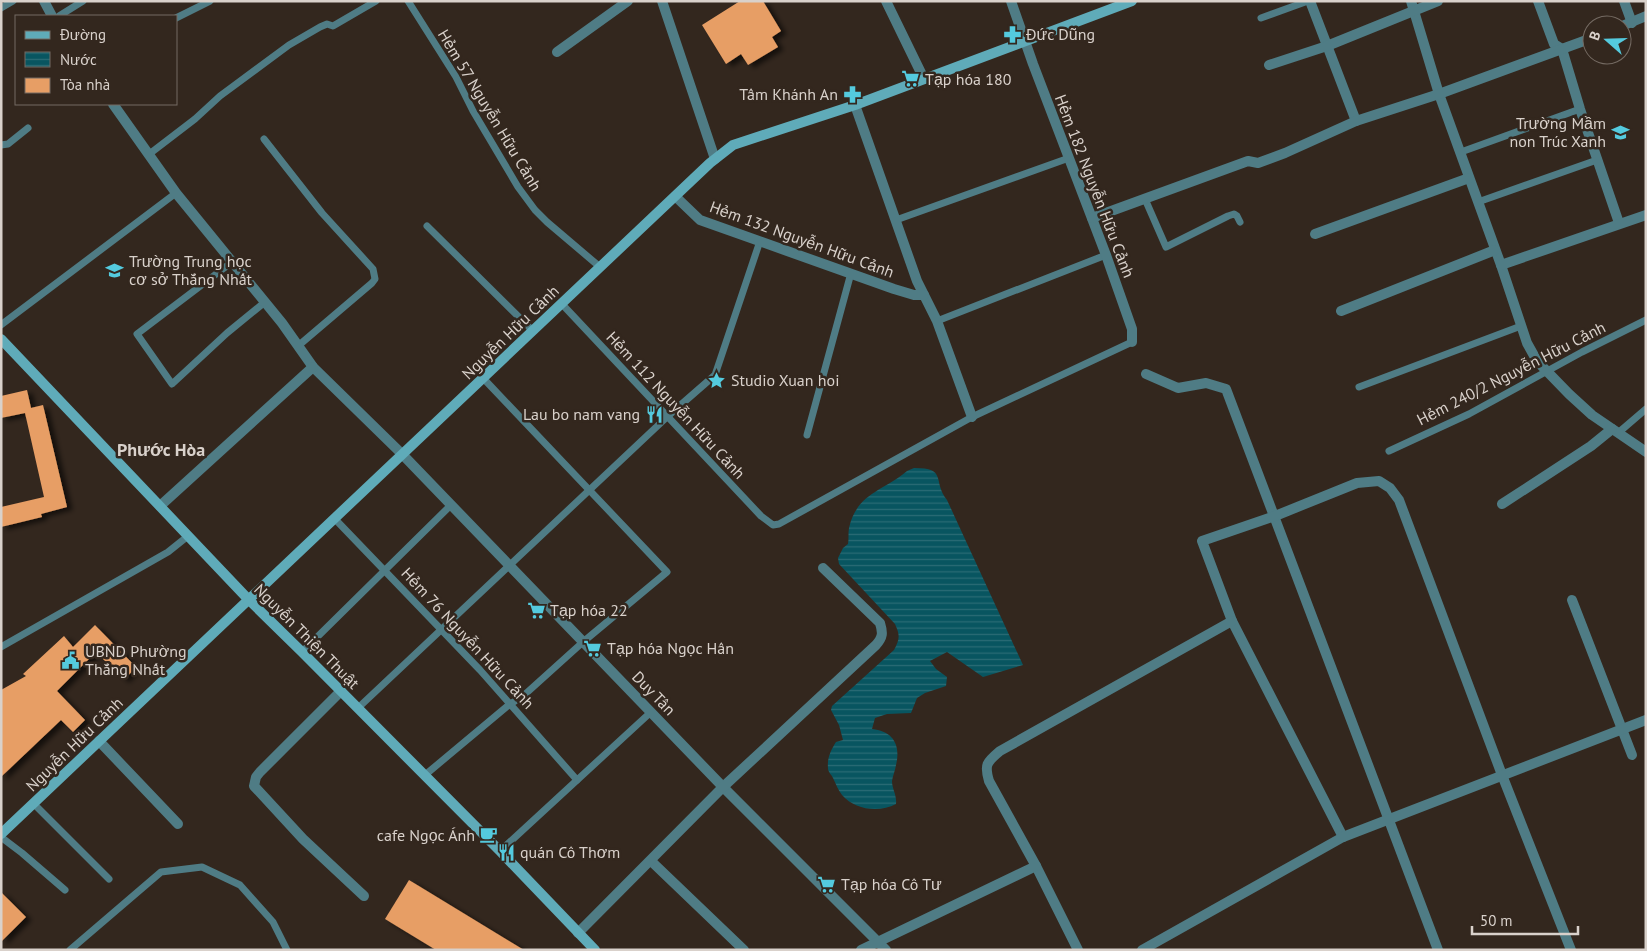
<svg xmlns="http://www.w3.org/2000/svg" width="1647" height="951" font-family="'PT Sans',sans-serif">
	<style>
		.water { fill: url(#water-rules) }
		.building { fill: #e79e65; filter: url(#shadow) }
		.lines { fill: none; stroke-linecap: round; stroke-linejoin: round }
		.lane { stroke: #4f7c85; stroke-width: 7 }
		.street { stroke: #4f7c85; stroke-width: 10 }
		.secondary { stroke: #5fabb9; stroke-width: 10 }
		.labels { text-anchor: middle; stroke-width: 5; stroke-linejoin: round; paint-order: stroke }
		.poi-label { font-size: 16px; fill: #d9d1cb; stroke: #33271e; text-anchor: start }
		.street-label { font-size: 16px; fill: #d9d1cb; stroke: #33271e }
		.neighbourhood-label { font-size: 18px; font-weight: bold; fill: #d9d1cb; stroke: #33271e }
	</style>
	<defs>
		<pattern id="water-rules" width="6" height="5" patternUnits="userSpaceOnUse" patternTransform="scale(1.25)"><rect width="6" height="5" fill="#085560"/><path d="M0 2.5h6" fill="none" stroke="#2b6c75"/></pattern>
		<filter id="shadow"><feDropShadow dx="5.5" dy="3" stdDeviation="2.5" flood-color="#0009"/></filter>
	</defs>
	<rect width="100%" height="100%" fill="#33271e"/>
	<path class="water" d="M914,468C948,468 932,481 947,500L1023,665L983,677L947,652L930,661L936,669L947,677L946,686L925,693L917,698L911,713L887,714L875,718L872,729C893,731 901,745 896,765C895,771 893,775 892,781C892,789 897,795 896,804C879,813 855,810 842,795C838,790 836,784 833,778C831,774 828,772 828,768C827,758 831,750 836,742L843,740L839,725L831,710L832,706L894,650C900,639 900,635 895,624L839,564L838,558L843,548L848,544C849,539 848,533 849,528C857,493 882,492 907,471Z"/>
	<g class="building">
		<polygon points="740,1 763,1 781,31 772,37 778,47 748,65 741,54 726,64 702,25"/>
		<polygon points="27,390 31,408 43,405 67,507 41,514 42,517 1,527 1,507 44,497 25,413 1,418 1,396"/>
		<polygon points="95,625 136,667 124,680 96,652 57,691 85,720 73,732 61,720 1,777 1,690 26,676 23,674 64,636 73,647"/>
		<polygon points="409,880 524,950 436,950 385,919"/>
		<polygon points="1,892 26,917 1,942"/>
	</g>
	<g class="lines">
		<g class="lane">
			<polyline points="408,1 456,77 473,111 518,187 535,210 547,222 600,267"/>
			<polyline points="1,8 13,1"/>
			<polyline points="59,16 83,1"/>
			<polyline points="176,18 210,1"/>
			<polyline points="1261,18 1308,1"/>
			<polyline points="264,139 322,213 373,269 375,279 372,283 298,346"/>
			<polyline points="1,145 8,144 28,128"/>
			<polyline points="1461,152 1580,109"/>
			<polyline points="148,155 195,119 220,96 289,45 320,27 327,24 333,26 376,1"/>
			<polyline points="1145,199 1166,247 1228,216 1234,214 1237,216 1240,222"/>
			<polyline points="1478,202 1597,160"/>
			<polyline points="896,220 1069,158"/>
			<polyline points="427,226 532,330"/>
			<polyline points="232,262 137,334 172,384 227,333 265,302"/>
			<polyline points="561,303 761,516 773,525 779,524 972,417 1132,342"/>
			<polyline points="937,321 1106,255"/>
			<polyline points="1,325 176,193"/>
			<polyline points="1359,387 1521,326"/>
			<polyline points="1618,433 1646,409"/>
			<polyline points="807,435 851,273"/>
			<polyline points="1389,451 1469,414 1582,352 1646,320"/>
			<polyline points="334,518 480,670 577,780"/>
			<polyline points="1,647 168,552 188,536"/>
			<polyline points="302,652 451,505"/>
			<polyline points="358,708 668,416 715,375 760,241"/>
			<polyline points="425,775 510,704 522,697 583,642 667,572 483,378"/>
			<polyline points="34,804 109,879"/>
			<polyline points="1,837 22,853 65,890"/>
			<polyline points="500,851 651,712"/>
			<polyline points="70,950 161,872 202,867 240,885 273,922 287,950"/>
		</g>
		<g class="street">
			<polyline points="44,1 52,16"/>
			<polyline points="662,1 715,159"/>
			<polyline points="886,1 924,79"/>
			<polyline points="1011,1 1033,64 1106,255 1132,329 1132,342"/>
			<polyline points="1310,1 1356,121"/>
			<polyline points="1411,1 1439,94 1501,265 1527,343 1537,361 1569,394 1592,415 1646,452"/>
			<polyline points="1538,1 1554,44 1562,49 1580,109 1619,223"/>
			<polyline points="1624,1 1632,23"/>
			<polyline points="1622,26 1646,16"/>
			<polyline points="557,52 628,1"/>
			<polyline points="1269,65 1327,46 1438,1"/>
			<polyline points="113,104 176,193 282,323 313,367 403,455 723,787 886,950"/>
			<polyline points="855,105 917,281 937,321 972,417"/>
			<polyline points="676,197 700,220 894,289 914,295 924,295"/>
			<polyline points="1092,218 1248,161 1258,163 1285,153 1356,121 1439,94 1592,38"/>
			<polyline points="1315,234 1469,178"/>
			<polyline points="1501,265 1646,215"/>
			<polyline points="1341,311 1495,250"/>
			<polyline points="1146,374 1178,388 1206,383 1226,389 1438,950"/>
			<polyline points="1502,504 1591,446 1612,429"/>
			<polyline points="160,506 313,367"/>
			<polyline points="1572,600 1632,755"/>
			<polyline points="341,691 260,772 256,777 254,786 303,839 364,896"/>
			<polyline points="99,741 178,824"/>
			<polyline points="1343,837 1232,621 1202,541 1275,516 1357,483 1379,481 1390,488 1399,500 1502,775 1571,950"/>
			<polyline points="651,861 744,950"/>
			<polyline points="1036,866 1078,950"/>
			<path d="M578,933L723,787L876,645C883,637 883,633 880,623L823,568"/>
			<path d="M861,950L1036,866L989,781C984,764 987,762 1000,751L1232,621"/>
			<polyline points="1142,950 1343,837 1646,720"/>
		</g>
		<g class="secondary">
			<polyline points="1,339 248,599 302,652 500,851 595,950"/>
			<polyline points="1,834 710,163 733,145 855,105 1132,1"/>
		</g>
	</g>
	<defs>
		<symbol id="pharmacy-bare" viewBox="-9 -9 18 18"><path d="M-2-6h4v4h4v4h-4v4h-4v-4h-4v-4h4Z" fill="#54cade" stroke="#33271e" stroke-width="2.5" paint-order="stroke"/></symbol>
		<symbol id="supermarket-bare" viewBox="-9 -9 18 18"><path d="M-6-5.5h2.5l.6 2H6L4.5 2H-2.5L-4.4-4H-6ZM-1.5 3.2a1.3 1.3 0 1 0 .1 0ZM3 3.2a1.3 1.3 0 1 0 .1 0Z" fill="#54cade" stroke="#33271e" stroke-width="2.5" paint-order="stroke"/></symbol>
		<symbol id="school-bare" viewBox="-9 -9 18 18"><path d="M0-5L7-2L0 1L-7-2ZM-4 1L0 2.5L4 1V4Q0 6-4 4Z" fill="#54cade" stroke="#33271e" stroke-width="2.5" paint-order="stroke"/></symbol>
		<symbol id="sight-bare" viewBox="-9 -9 18 18"><path d="M0-6L1.8-2.2L6-1.7L2.9 1.2L3.7 5.4L0 3.3L-3.7 5.4L-2.9 1.2L-6-1.7L-1.8-2.2Z" fill="#54cade" stroke="#33271e" stroke-width="2.5" paint-order="stroke"/></symbol>
		<symbol id="restaurant-bare" viewBox="-9 -9 18 18"><path d="M-5-6h1v4h1v-4h1v4h1v-4h1v5L-1.5 .5V6h-2V.5L-5-1ZM5-6V6H3V1.5H1.5Q1.5-4 5-6Z" fill="#54cade" stroke="#33271e" stroke-width="2.5" paint-order="stroke"/></symbol>
		<symbol id="civic-bare" viewBox="-9 -9 18 18"><path d="M-.6-6.5H3V-4.5H.6V-3L4-1V1h2V6H-6V1h2V-1L-.6-3ZM-1.2 2.5V6h2.4V2.5Z" fill="#54cade" stroke="#33271e" stroke-width="2.5" paint-order="stroke"/></symbol>
		<symbol id="cafe-bare" viewBox="-9 -9 18 18"><path d="M-5.5-4.5H6V0H3Q3 3.5 0 3.5H-2.5Q-5.5 3.5-5.5 0ZM3-3.2v2h1.7v-2ZM-6 4.5H4V6H-6Z" fill="#54cade" stroke="#33271e" stroke-width="2.5" paint-order="stroke"/></symbol>
	</defs>
	<g fill-rule="evenodd">
		<use href="#pharmacy-bare" x="1000" y="22" width="25" height="25"/>
		<use href="#supermarket-bare" x="898" y="66" width="25" height="25"/>
		<use href="#pharmacy-bare" x="840" y="82" width="25" height="25"/>
		<use href="#school-bare" x="1608" y="120" width="25" height="25"/>
		<use href="#school-bare" x="102" y="258" width="25" height="25"/>
		<use href="#sight-bare" x="704" y="368" width="25" height="25"/>
		<use href="#restaurant-bare" x="642" y="402" width="25" height="25"/>
		<use href="#supermarket-bare" x="524" y="598" width="25" height="25"/>
		<use href="#supermarket-bare" x="580" y="636" width="25" height="25"/>
		<use href="#civic-bare" x="58" y="648" width="25" height="25"/>
		<use href="#cafe-bare" x="476" y="822" width="25" height="25"/>
		<use href="#restaurant-bare" x="494" y="840" width="25" height="25"/>
		<use href="#supermarket-bare" x="814" y="872" width="25" height="25"/>
	</g>
	<g class="labels">
		<g class="poi-label">
			<text x="1026" y="40">Đức Dũng</text>
			<text x="925" y="85">Tạp hóa 180</text>
			<text x="838" y="100" text-anchor="end">Tâm Khánh An</text>
			<text x="1606" y="129" text-anchor="end">Trường Mầm<tspan x="1606" dy="18">non Trúc Xanh</tspan></text>
			<text x="129" y="267">Trường Trung học<tspan x="129" dy="18">cơ sở Thắng Nhất</tspan></text>
			<text x="731" y="386">Studio Xuan hoi</text>
			<text x="640" y="420" text-anchor="end">Lau bo nam vang</text>
			<text x="550" y="616">Tạp hóa 22</text>
			<text x="607" y="654">Tạp hóa Ngọc Hân</text>
			<text x="85" y="657">UBND Phường<tspan x="85" dy="18">Thắng Nhất</tspan></text>
			<text x="475" y="841" text-anchor="end">cafe Ngọc Ánh</text>
			<text x="520" y="858">quán Cô Thơm</text>
			<text x="841" y="890">Tạp hóa Cô Tư</text>
		</g>
		<g class="street-label">
			<text transform="translate(490 110) rotate(59)" y="6">Hẻm 57 Nguyễn Hữu Cảnh</text>
			<text transform="translate(1095 186) rotate(69)" y="6">Hẻm 182 Nguyễn Hữu Cảnh</text>
			<text transform="translate(802 239) rotate(20)" y="6">Hẻm 132 Nguyễn Hữu Cảnh</text>
			<text transform="translate(510 332) rotate(-44)" y="6">Nguyễn Hữu Cảnh</text>
			<text transform="translate(1511 373) rotate(-27)" y="6">Hẻm 240/2 Nguyễn Hữu Cảnh</text>
			<text transform="translate(676 405) rotate(47)" y="6">Hẻm 112 Nguyễn Hữu Cảnh</text>
			<text transform="translate(307 636) rotate(45)" y="6">Nguyễn Thiện Thuật</text>
			<text transform="translate(468 638) rotate(47)" y="6">Hẻm 76 Nguyễn Hữu Cảnh</text>
			<text transform="translate(654 693) rotate(46)" y="6">Duy Tân</text>
			<text transform="translate(74 744) rotate(-44)" y="6">Nguyễn Hữu Cảnh</text>
		</g>
		<g class="neighbourhood-label">
			<text x="161" y="456">Phước Hòa</text>
		</g>
	</g>
	<rect width="1647" height="951" fill="none" stroke="#d9d1cb" stroke-width="5"/>
	<rect x="15" y="15" width="162" height="90" fill="#33271e" stroke="#756b63"/>
	<rect x="25" y="31" width="25" height="8" fill="#5fabb9" stroke="#756b63"/>
	<text x="60" y="40" font-size="15" fill="#d9d1cb">Đường</text>
	<rect x="25" y="52" width="25" height="15" fill="url(#water-rules)" stroke="#756b63"/>
	<text x="60" y="65" font-size="15" fill="#d9d1cb">Nước</text>
	<rect x="25" y="78" width="25" height="15" fill="#e79e65" stroke="#756b63"/>
	<text x="60" y="90" font-size="15" fill="#d9d1cb">Tòa nhà</text>
	<g transform="translate(1607 40) rotate(290)"><circle r="24" fill="#33271e" stroke="#756b63"/>
	<path d="M0-4L9 19L0 12L-9 19Z" fill="#54cade"/>
	<text y="-8" font-size="14" font-weight="bold" text-anchor="middle" fill="#d9d1cb">B</text>
	</g>
	<path d="M1472 926v8h106v-8" fill="none" stroke="#d9d1cb" stroke-width="2.5"/>
	<text x="1480" y="926" font-size="15" fill="#d9d1cb" stroke="#33271e" stroke-width="4" paint-order="stroke">50 m</text>
</svg>
